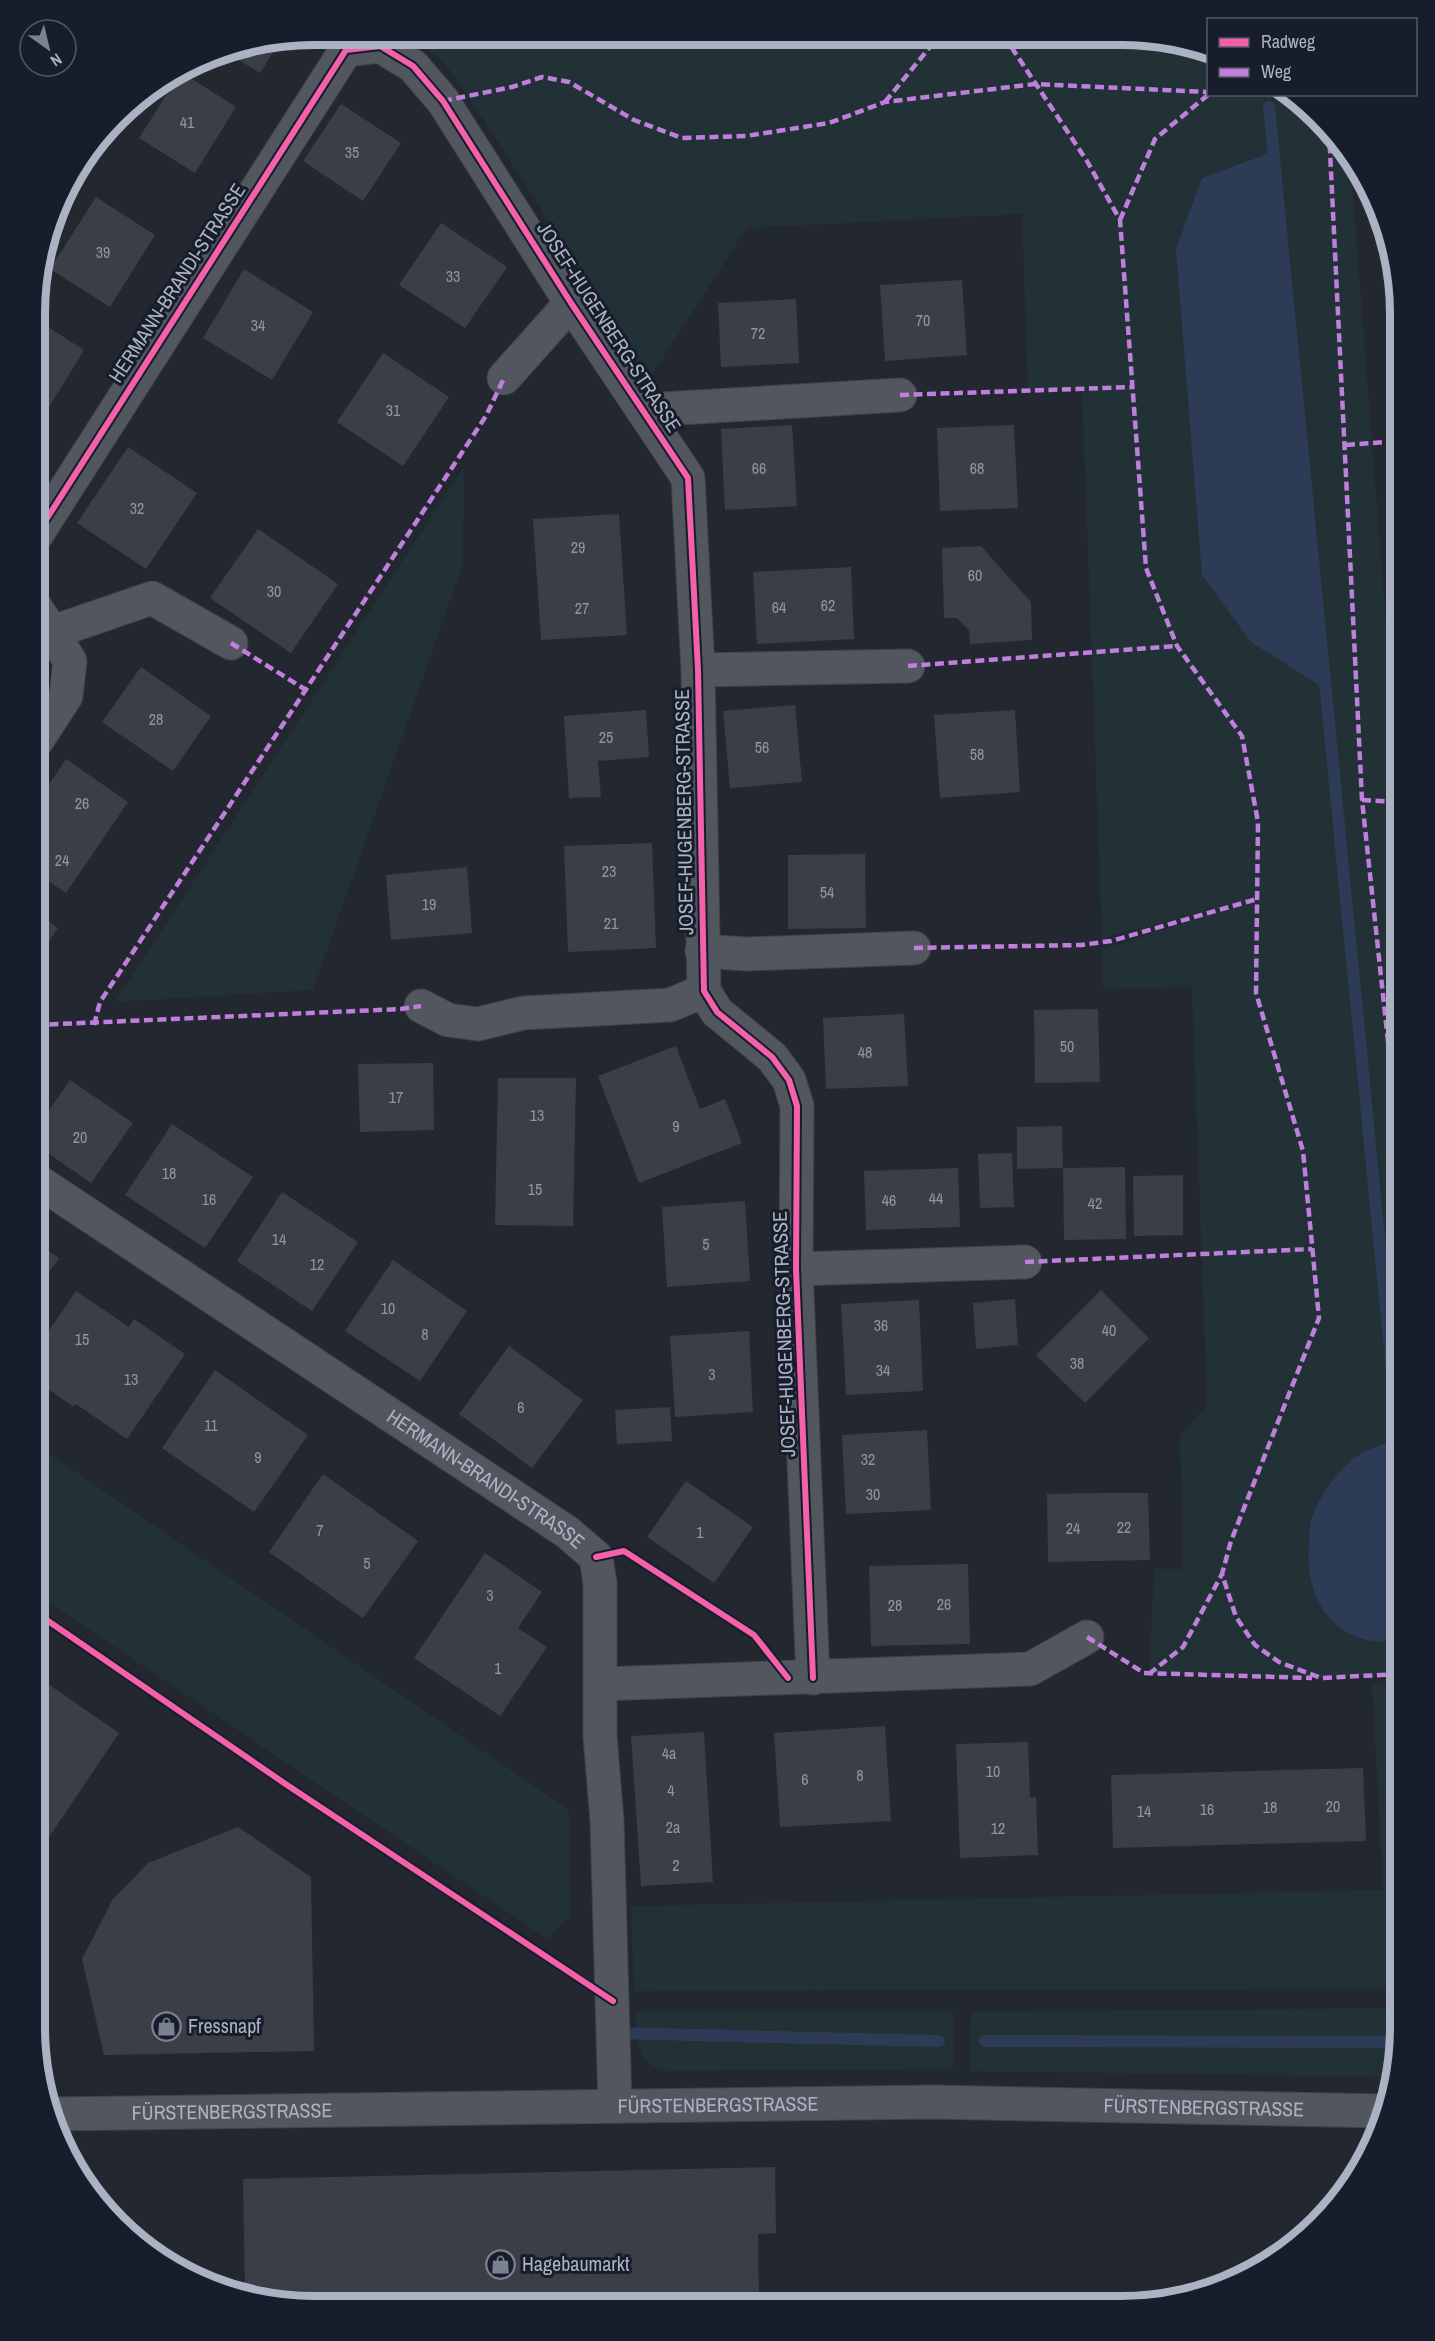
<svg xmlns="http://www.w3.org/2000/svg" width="1435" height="2341" font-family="'Archivo Narrow',sans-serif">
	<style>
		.green { fill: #213136 }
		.water { fill: #2e3b57 }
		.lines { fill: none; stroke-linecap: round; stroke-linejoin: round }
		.stream { stroke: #2e3b57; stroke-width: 12 }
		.building { fill: #3b3e47 }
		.minor-casing { stroke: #3f4249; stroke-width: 35 }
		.minor { stroke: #52565e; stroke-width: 33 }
		.quiet { stroke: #c07fdc; stroke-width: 4.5; stroke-dasharray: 9 4.5; stroke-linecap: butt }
		.cycleway-casing { stroke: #171d2a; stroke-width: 10 }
		.cycleway { stroke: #f560ab; stroke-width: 6 }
		.labels { text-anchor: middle; stroke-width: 6; stroke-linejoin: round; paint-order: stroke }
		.number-label { font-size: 16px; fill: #8f95a4 }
		.street-label { font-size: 20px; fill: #abb2c3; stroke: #171d2a }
		.poi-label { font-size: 20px; fill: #abb2c3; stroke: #171d2a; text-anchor: start }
		.rim { fill: none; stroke: #abb2c3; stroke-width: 8 }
	</style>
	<rect width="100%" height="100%" fill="#232730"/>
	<g class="green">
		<polygon points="412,35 1158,37 1208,51 1208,94 1293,95 1343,144 1350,157 1400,803 1400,1440 1361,1453 1384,1643 1400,1640 1400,1674 1321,1678 1149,1674 1154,1569 1183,1569 1180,1435 1207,1406 1192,987 1103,989 1102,950 1245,902 1102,938 1082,390 1028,392 1022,214 747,228 649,379 495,137 447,66"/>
		<polygon points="464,467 463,564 313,990 115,1002"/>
		<polygon points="35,1444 569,1810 571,1916 547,1939 35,1593"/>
		<polygon points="1400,1683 1400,1929 1386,1929 1388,1989 634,1991 631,1906 1383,1890 1372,1685"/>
		<polygon points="1400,2008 1400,2046 1393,2077 970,2071 971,2012"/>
		<path d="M635,2011H953V2069L666,2071C636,2064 636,2038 635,2011Z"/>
	</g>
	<g class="water">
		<polygon points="1273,152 1324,688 1251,642 1202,575 1176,249 1202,178"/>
		<path d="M1397,1439L1400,1440V1640C1339,1651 1304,1602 1309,1545C1310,1536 1309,1525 1312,1517C1320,1495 1341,1465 1362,1453C1373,1447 1386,1444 1397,1439Z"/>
	</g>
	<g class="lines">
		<g class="stream">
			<polyline points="1269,107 1393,1381 1397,1456"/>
			<polyline points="615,2033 939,2041"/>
			<polyline points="985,2041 1400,2042"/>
		</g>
	</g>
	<g class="building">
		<polygon points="280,41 260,73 226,52 227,52"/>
		<polygon points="181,72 236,107 195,173 139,138"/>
		<polygon points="341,104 401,143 363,201 303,161"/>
		<polygon points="96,197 155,235 110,307 50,269"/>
		<polygon points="441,223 507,267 465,328 399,285"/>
		<polygon points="244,269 313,312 272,380 203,338"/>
		<polygon points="962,280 967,355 885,361 880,285"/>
		<polygon points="796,299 799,363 721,367 718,303"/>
		<polygon points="37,320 84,350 37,427"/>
		<polygon points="383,353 449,397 403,466 337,422"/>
		<polygon points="792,425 797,506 725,510 721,429"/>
		<polygon points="1014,425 1018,508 940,511 937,428"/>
		<polygon points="128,447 197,493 146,569 77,523"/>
		<polygon points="619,514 627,635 541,640 533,519"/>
		<polygon points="258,529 338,584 291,653 210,598"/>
		<polygon points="981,546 1031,602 1032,640 970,644 969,630 957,618 944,618 942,548"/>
		<polygon points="851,567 854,639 757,644 753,572"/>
		<polygon points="141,667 211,716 173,771 102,722"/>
		<polygon points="795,705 802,782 730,788 723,711"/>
		<polygon points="646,710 649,757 598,761 601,797 569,798 564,716"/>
		<polygon points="1015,710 1020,792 940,798 934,715"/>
		<polygon points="66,759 128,802 66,893 36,873 36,804"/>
		<polygon points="652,843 656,948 568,952 564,846"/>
		<polygon points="865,854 866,928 788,929 788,855"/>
		<polygon points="467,867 472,933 391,940 386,875"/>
		<polygon points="36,913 58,928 36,960"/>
		<polygon points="1098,1009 1100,1082 1035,1083 1034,1010"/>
		<polygon points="904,1014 908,1086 826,1089 823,1018"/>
		<polygon points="676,1046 700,1109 725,1099 742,1143 639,1183 598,1076"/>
		<polygon points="433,1063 434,1130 360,1132 358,1064"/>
		<polygon points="498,1078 576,1078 573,1226 495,1225"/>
		<polygon points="70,1080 133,1123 91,1183 36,1145 36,1129"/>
		<polygon points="172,1124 253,1177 205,1248 125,1195"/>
		<polygon points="1062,1126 1063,1168 1125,1167 1126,1239 1064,1240 1063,1168 1017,1169 1017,1127"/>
		<polygon points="1012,1153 1014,1207 980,1208 978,1154"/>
		<polygon points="958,1168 960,1227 866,1230 864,1171"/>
		<polygon points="1183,1175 1183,1235 1134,1236 1133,1176"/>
		<polygon points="282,1192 358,1242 312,1311 237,1261"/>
		<polygon points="745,1201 750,1281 667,1287 662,1207"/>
		<polygon points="36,1242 59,1258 35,1292"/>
		<polygon points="393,1260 467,1311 420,1381 345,1331"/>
		<polygon points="1101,1290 1149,1338 1085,1403 1036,1355"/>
		<polygon points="76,1291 129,1327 134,1319 185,1354 127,1439 76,1404 74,1407 35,1380 35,1351"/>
		<polygon points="1015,1299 1018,1345 976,1349 973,1303"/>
		<polygon points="919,1300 923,1391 846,1395 841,1304"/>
		<polygon points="749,1331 753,1412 675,1417 670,1336"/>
		<polygon points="509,1346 583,1400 532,1468 459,1414"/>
		<polygon points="215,1370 308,1435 254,1512 162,1448"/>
		<polygon points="670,1407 672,1441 617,1444 615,1410"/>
		<polygon points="927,1430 931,1510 846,1514 842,1435"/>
		<polygon points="323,1474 418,1541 363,1618 269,1552"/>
		<polygon points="686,1481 753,1527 714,1583 647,1537"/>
		<polygon points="1098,1493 1148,1493 1150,1560 1048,1562 1047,1494"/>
		<polygon points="485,1553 542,1592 518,1628 547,1647 500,1716 414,1658"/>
		<polygon points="968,1564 970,1644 871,1646 869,1566"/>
		<polygon points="35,1675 119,1733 45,1843 35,1836"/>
		<polygon points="885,1726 891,1821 780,1827 774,1733"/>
		<polygon points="704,1732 713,1882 641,1886 631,1736"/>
		<polygon points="1028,1742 1030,1798 1036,1797 1038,1855 960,1858 956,1744"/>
		<polygon points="1363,1768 1366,1841 1113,1848 1111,1775"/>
		<polygon points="238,1827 311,1877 314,2051 104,2055 82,1959 113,1899 148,1863"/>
		<polygon points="775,2167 776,2233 758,2234 759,2305 278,2304 245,2295 243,2179"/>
	</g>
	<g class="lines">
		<defs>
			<g id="minor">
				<polyline points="504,378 571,303"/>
				<polyline points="645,410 900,395"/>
				<polyline points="37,534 346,50 380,46 413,66 443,101 571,303 688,478 698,670 704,991 717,1012 772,1057 789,1080 797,1106 796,1269 813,1678"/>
				<polyline points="53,632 152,598 231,643"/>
				<polyline points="698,670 908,666"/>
				<polyline points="36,742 66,696 70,661 36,608"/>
				<polyline points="702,951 746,954 914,948"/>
				<polyline points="421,1006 448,1020 478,1024 523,1013 670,1005 704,991"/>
				<path id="s1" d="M36,1180L567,1532L596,1557L600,1583V1736L607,1821L615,2106"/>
				<polyline points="796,1269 1025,1262"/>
				<polyline points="601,1684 1030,1669 1087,1637"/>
				<path id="s2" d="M52,2114L932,2102L1385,2111"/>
			</g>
		</defs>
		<use href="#minor" class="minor-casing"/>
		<use href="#minor" class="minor"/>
		<g class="quiet">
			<polyline points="1004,36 1087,161 1120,220 1146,568 1177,646 1242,736 1258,822 1256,993 1303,1151 1319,1318 1231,1541 1222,1574 1236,1617 1255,1645 1279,1662 1321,1678 1400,1674"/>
			<polyline points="346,50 357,35"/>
			<polyline points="443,101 512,87 542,77 569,82 634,120 682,138 746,136 829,123 885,102 1035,84 1208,92"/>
			<polyline points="885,102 939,36"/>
			<polyline points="1329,131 1362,800 1400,1153"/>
			<polyline points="1120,220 1155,139 1209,94"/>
			<polyline points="900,395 1134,387"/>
			<polyline points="1346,445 1400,441"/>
			<polyline points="231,643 306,690"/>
			<polyline points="908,666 1177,646"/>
			<polyline points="1362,800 1400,802"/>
			<polyline points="914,948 1081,945 1111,941 1257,899"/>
			<polyline points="36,1025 401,1009 421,1006"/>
			<polyline points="94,1025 100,1002 486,416 504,378"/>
			<polyline points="1025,1262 1312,1249"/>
			<polyline points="1087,1637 1144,1673 1312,1678"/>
			<polyline points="1149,1674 1183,1647 1222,1574"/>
		</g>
		<defs>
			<g id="cycleway">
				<polyline points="37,534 346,50 380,46 413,66 443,101 571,303 688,478 698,670 704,991 717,1012 772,1057 789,1080 797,1106 796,1269 813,1678"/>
				<polyline points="596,1557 624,1551 754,1635 788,1678"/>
				<polyline points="35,1612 287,1785 613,2001"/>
			</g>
		</defs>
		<use href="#cycleway" class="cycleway-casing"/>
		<use href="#cycleway" class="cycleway"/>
	</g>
	<defs>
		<symbol id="shop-ring" viewBox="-11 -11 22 22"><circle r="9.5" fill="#171d2a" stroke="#7b8190" stroke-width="1.5"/><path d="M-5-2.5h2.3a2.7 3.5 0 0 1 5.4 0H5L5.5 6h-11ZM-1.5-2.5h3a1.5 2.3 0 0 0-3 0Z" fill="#7b8190"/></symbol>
	</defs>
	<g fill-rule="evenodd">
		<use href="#shop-ring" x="150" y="2010" width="33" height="33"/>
		<use href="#shop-ring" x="484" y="2248" width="33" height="33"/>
	</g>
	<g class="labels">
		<g class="number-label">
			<text x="187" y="128">41</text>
			<text x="352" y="158">35</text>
			<text x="103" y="258">39</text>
			<text x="453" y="282">33</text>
			<text x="923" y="326">70</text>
			<text x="258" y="331">34</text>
			<text x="758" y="339">72</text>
			<text x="393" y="416">31</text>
			<text x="759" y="474">66</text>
			<text x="977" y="474">68</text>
			<text x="137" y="514">32</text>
			<text x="578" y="553">29</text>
			<text x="975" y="581">60</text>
			<text x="274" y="597">30</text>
			<text x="828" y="611">62</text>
			<text x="779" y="613">64</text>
			<text x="582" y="614">27</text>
			<text x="156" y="725">28</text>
			<text x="606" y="743">25</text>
			<text x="762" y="753">56</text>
			<text x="977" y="760">58</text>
			<text x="82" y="809">26</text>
			<text x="62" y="866">24</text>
			<text x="609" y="877">23</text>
			<text x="827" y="898">54</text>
			<text x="429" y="910">19</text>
			<text x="611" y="929">21</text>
			<text x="1067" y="1052">50</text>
			<text x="865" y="1058">48</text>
			<text x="396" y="1103">17</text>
			<text x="537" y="1121">13</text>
			<text x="676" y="1132">9</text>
			<text x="80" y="1143">20</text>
			<text x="169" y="1179">18</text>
			<text x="535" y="1195">15</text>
			<text x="936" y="1204">44</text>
			<text x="209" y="1205">16</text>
			<text x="889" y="1206">46</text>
			<text x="1095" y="1209">42</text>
			<text x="279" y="1245">14</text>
			<text x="706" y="1250">5</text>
			<text x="317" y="1270">12</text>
			<text x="388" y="1314">10</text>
			<text x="881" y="1331">36</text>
			<text x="1109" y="1336">40</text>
			<text x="425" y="1340">8</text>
			<text x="82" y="1345">15</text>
			<text x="1077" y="1369">38</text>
			<text x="883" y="1376">34</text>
			<text x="712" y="1380">3</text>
			<text x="131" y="1385">13</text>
			<text x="521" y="1413">6</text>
			<text x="211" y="1431">11</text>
			<text x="258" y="1463">9</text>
			<text x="868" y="1465">32</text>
			<text x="873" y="1500">30</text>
			<text x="1124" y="1533">22</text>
			<text x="1073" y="1534">24</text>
			<text x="320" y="1536">7</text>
			<text x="700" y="1538">1</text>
			<text x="367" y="1569">5</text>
			<text x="490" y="1601">3</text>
			<text x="944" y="1610">26</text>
			<text x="895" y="1611">28</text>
			<text x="498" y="1674">1</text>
			<text x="669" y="1759">4a</text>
			<text x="993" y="1777">10</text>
			<text x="860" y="1781">8</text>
			<text x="805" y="1785">6</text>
			<text x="671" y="1796">4</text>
			<text x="1333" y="1812">20</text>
			<text x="1270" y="1813">18</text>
			<text x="1207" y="1815">16</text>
			<text x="1144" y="1817">14</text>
			<text x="673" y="1833">2a</text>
			<text x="998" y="1834">12</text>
			<text x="676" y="1871">2</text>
		</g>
		<g class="street-label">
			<text transform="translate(177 283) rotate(-57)" y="7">HERMANN-BRANDI-STRASSE</text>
			<text transform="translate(609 327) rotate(57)" y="7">JOSEF-HUGENBERG-STRASSE</text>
			<text transform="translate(684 812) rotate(-91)" y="7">JOSEF-HUGENBERG-STRASSE</text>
			<text transform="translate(784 1334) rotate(-92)" y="7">JOSEF-HUGENBERG-STRASSE</text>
			<text dy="7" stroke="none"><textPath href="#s1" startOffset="540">HERMANN-BRANDI-STRASSE</textPath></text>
			<text dy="7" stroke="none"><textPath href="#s2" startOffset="666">FÜRSTENBERGSTRASSE</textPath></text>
			<text dy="7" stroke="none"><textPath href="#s2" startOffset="1152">FÜRSTENBERGSTRASSE</textPath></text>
			<text dy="7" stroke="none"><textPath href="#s2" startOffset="180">FÜRSTENBERGSTRASSE</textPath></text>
		</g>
		<g class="poi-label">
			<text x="188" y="2033">Fressnapf</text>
			<text x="522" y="2271">Hagebaumarkt</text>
		</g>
	</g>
	<path d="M0 0H1435V2341H0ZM314 45H1121A269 269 0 0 1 1390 314V2027A269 269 0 0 1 1121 2296H314A269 269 0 0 1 45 2027V314A269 269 0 0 1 314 45Z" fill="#171d2a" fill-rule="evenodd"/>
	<path class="rim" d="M314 45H1121A269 269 0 0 1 1390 314V2027A269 269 0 0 1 1121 2296H314A269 269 0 0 1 45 2027V314A269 269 0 0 1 314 45Z"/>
	<rect x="1207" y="18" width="210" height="78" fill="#171d2a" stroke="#525967" stroke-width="1.5"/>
	<rect x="1219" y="38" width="30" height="9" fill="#f560ab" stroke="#525967" stroke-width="1.5"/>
	<text x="1261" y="48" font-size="18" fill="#abb2c3">Radweg</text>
	<rect x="1219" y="68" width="30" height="9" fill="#c07fdc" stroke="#525967" stroke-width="1.5"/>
	<text x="1261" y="78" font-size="18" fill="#abb2c3">Weg</text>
	<g transform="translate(48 48) rotate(146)"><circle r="28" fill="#171d2a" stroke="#525967" stroke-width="1.5"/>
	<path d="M0-4.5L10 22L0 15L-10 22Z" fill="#7b8190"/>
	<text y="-9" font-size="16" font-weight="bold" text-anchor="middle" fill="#abb2c3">N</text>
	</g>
</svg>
